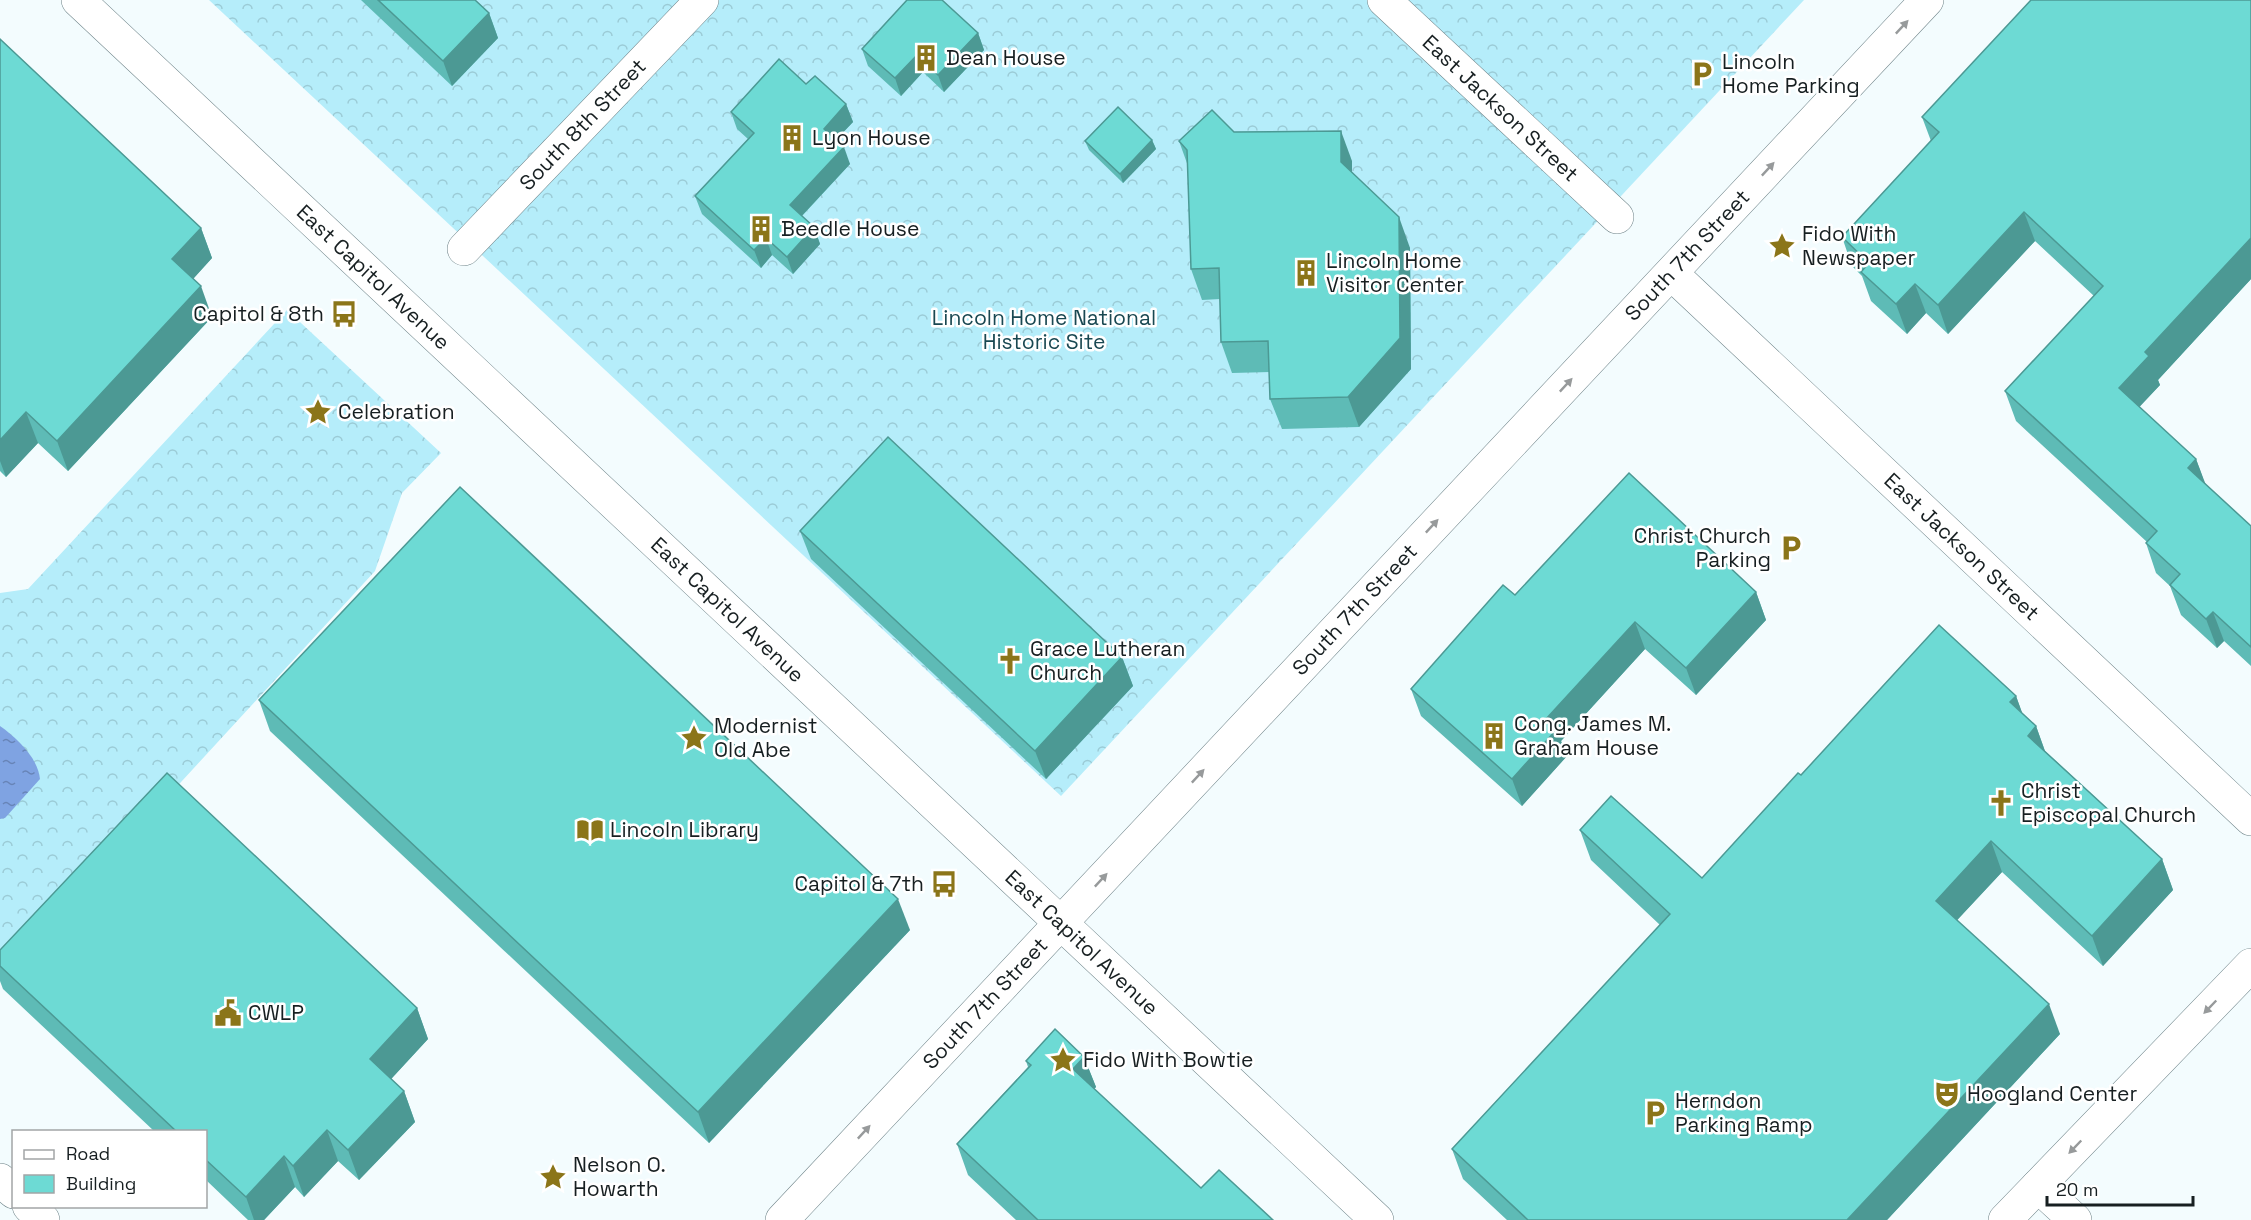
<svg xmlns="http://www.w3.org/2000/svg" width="2251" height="1220" font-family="'Space Grotesk',sans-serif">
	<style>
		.forest { fill: url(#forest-crowns) }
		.water { fill: url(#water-ripples) }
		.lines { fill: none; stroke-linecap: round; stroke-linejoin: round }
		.street-casing { stroke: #70858a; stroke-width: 34 }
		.secondary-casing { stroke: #70858a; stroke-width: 34 }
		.street { stroke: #fff; stroke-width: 33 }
		.secondary { stroke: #fff; stroke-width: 33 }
		.wall { fill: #5ebbb6 }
		.shaded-wall { fill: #4c9994 }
		.building { fill: #6ddad4; stroke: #4c9994; stroke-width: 1.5 }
		.oneway { fill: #979a9b }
		.labels { text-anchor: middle; stroke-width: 5; stroke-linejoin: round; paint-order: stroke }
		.poi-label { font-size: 21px; fill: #171f21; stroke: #fff; text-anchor: start }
		.street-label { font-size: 21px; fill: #171f21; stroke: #fff }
		.park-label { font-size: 21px; fill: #194852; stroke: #fff }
	</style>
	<defs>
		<pattern id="forest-crowns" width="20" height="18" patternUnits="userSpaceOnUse" patternTransform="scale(1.5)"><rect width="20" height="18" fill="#b5edfa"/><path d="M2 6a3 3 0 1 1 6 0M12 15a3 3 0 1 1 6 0" fill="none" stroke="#9bcbd6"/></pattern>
		<pattern id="water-ripples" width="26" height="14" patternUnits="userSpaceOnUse" patternTransform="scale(1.5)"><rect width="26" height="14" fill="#7fa3e2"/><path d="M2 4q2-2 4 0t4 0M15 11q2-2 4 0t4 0" fill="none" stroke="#6784b7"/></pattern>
	</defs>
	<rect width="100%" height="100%" fill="#f3fcfe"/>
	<g class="forest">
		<polygon points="209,0 1804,0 1061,796"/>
		<polygon points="287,310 441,453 402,493 375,571 0,979 0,593 28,589"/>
	</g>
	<path class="water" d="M0,726C17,738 38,758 40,779L5,818L0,819Z"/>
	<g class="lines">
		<defs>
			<g id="street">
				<path id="s1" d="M78,0L1377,1220"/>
				<path id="s2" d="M1384,0L1617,217"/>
				<path id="s3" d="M464,249L702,0"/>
				<path id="s4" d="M1672,274L2251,819"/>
				<polyline points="0,1180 14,1192"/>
				<polyline points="2038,1186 2075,1220"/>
				<polyline points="29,1206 43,1220"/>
				<path id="s5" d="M782,1220L1927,0"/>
			</g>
			<polyline id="secondary" points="2005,1220 2251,965"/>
		</defs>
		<use href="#street" class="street-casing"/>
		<use href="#secondary" class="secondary-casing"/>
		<use href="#street" class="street"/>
		<use href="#secondary" class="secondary"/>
	</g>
	<g class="wall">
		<polygon points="361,0 475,0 489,13 498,38 452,86"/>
		<polygon points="2251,0 2251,279 2158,380 2160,385 2139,407 2196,459 2205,484 2251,526 2251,666 2224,641 2217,648 2181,615 2170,586 2156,573 2146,543 2147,542 2016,421 2005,391 2094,296 2035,241 1948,334 1926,313 1907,334 1871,301 1862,276 1852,266 1842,237 1931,141 1922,117"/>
		<polygon points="978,33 984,50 944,92 923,72 901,96 868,66 862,49"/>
		<polygon points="0,39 201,228 212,258 193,279 212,317 68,471 38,443 6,477 0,471"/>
		<polygon points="806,84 846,104 853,122 836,140 850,164 802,216 814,227 820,244 793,274 772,255 761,268 702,214 695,196 748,139 737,129 731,112"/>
		<polygon points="1234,132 1352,161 1352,172 1410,248 1411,369 1359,427 1282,429 1270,399 1270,372 1232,373 1221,342 1220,299 1202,300 1191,269 1188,166 1179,141"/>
		<polygon points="1152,140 1156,149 1123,183 1089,150 1085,141"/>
		<polygon points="800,531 1122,657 1133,686 1046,779 811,559"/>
		<polygon points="1756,592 1766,620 1696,695 1645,649 1561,741 1567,756 1522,806 1421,716 1411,689 1515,595"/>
		<polygon points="2016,696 2022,713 2036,726 2045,751 2162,859 2173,890 2103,966 2002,872 1957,920 2060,1034 1887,1220 1507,1220 1463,1179 1452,1149 1660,925 1591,860 1580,830 1702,878 1801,775"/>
		<polygon points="259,700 910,930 709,1143 270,731"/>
		<polygon points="0,950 417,1008 428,1039 391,1079 404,1091 415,1122 359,1180 338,1161 304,1197 295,1187 264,1220 248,1220 206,1180 206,1131 154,1131 3,989 0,981"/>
		<polygon points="1084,1057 1096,1087 1094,1089 1201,1188 1273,1220 1016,1220 968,1175 957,1144 1028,1067 1026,1061"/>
	</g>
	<g class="shaded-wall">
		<polygon points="489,13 498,38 452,86 443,61"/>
		<polygon points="978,33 984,50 944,92 938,75"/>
		<polygon points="917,55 923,72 901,96 895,78"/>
		<polygon points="846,104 853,122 830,146 824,129"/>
		<polygon points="1341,131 1352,161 1352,192 1341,162"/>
		<polygon points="1152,140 1156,149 1123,183 1120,174"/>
		<polygon points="844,147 850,164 796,222 790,205"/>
		<polygon points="2024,212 2035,241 1948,334 1938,305"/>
		<polygon points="1399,217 1410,248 1411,369 1359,427 1348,397"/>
		<polygon points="814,227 820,244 793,274 787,257"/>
		<polygon points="201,228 212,258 183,290 172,259"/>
		<polygon points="766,238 772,255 761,268 754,250"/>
		<polygon points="2251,238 2251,279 2158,380 2160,385 2130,417 2119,388 2145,352"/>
		<polygon points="1915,284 1926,313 1907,334 1896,304"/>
		<polygon points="201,286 212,317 68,471 57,441"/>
		<polygon points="26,412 38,443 6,477 0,461 0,440"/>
		<polygon points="2196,459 2207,488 2188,468"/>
		<polygon points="1756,592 1766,620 1696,695 1686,668"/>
		<polygon points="2213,612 2224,641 2217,648 2206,619"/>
		<polygon points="1635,622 1645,649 1561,741 1567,756 1522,806 1512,779 1546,719"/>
		<polygon points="1122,657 1133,686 1046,779 1035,751"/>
		<polygon points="2016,696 2027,726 2010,702"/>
		<polygon points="2036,726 2047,757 2028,736"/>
		<polygon points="1991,841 2002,872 1947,931 1936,901"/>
		<polygon points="2162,859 2173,890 2103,966 2092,936"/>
		<polygon points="898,899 910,930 709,1143 698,1112"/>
		<polygon points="2049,1004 2060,1034 1887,1220 1847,1220"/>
		<polygon points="417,1008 428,1039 381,1090 370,1059"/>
		<polygon points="1084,1057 1096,1087 1084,1100 1073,1069"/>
		<polygon points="404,1091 415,1122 359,1180 348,1150"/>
		<polygon points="327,1130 338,1161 304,1197 293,1166"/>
		<polygon points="284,1156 295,1187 264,1220 254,1220 246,1197"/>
	</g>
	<g class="building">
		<polygon points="378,0 475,0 489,13 443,61"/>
		<polygon points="907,0 942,0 978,33 938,75 917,55 895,78 862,49"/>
		<polygon points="2031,0 2251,0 2251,238 2145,352 2149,356 2119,388 2196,459 2188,468 2251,526 2251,647 2213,612 2206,619 2170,585 2180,574 2146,543 2157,531 2005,391 2103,286 2024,212 1938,305 1915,284 1896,304 1861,272 1869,263 1842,237 1939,132 1922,117"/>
		<polygon points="0,39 201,228 172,259 201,286 57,441 26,412 0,440"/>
		<polygon points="779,59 806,84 815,76 846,104 824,129 844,147 790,205 814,227 787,257 766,238 754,250 695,196 754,133 731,112"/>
		<polygon points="1118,107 1152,140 1120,174 1085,141"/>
		<polygon points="1212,110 1234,132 1341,131 1341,162 1399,217 1400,338 1348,397 1270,399 1268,341 1221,342 1219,268 1191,269 1187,150 1179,141"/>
		<polygon points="888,437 1122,657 1035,751 800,531"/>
		<polygon points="1629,473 1756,592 1686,668 1635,622 1546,719 1557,729 1512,779 1411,689 1503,585 1515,595"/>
		<polygon points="460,487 898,899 698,1112 259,700"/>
		<polygon points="1939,625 2016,696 2010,702 2036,726 2028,736 2162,859 2092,936 1991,841 1936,901 2049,1004 1847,1220 1528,1220 1452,1149 1670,914 1580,830 1611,796 1702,878 1798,773 1801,775"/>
		<polygon points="167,773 417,1008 370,1059 404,1091 348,1150 327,1130 293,1166 284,1156 246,1197 206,1160 206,1131 176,1131 0,966 0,950"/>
		<polygon points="1055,1029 1084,1057 1073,1069 1201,1188 1219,1170 1273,1220 1038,1220 957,1144 1031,1065 1026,1061"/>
	</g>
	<defs><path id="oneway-solid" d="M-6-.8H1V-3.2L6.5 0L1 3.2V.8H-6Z" transform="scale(1.5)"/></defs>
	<g class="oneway">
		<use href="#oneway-solid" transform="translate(1902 27) rotate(-47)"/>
		<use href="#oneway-solid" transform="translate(1768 169) rotate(-47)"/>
		<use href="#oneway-solid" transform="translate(1566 385) rotate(-47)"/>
		<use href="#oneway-solid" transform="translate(1432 526) rotate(-47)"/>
		<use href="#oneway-solid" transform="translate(1198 776) rotate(-47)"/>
		<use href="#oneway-solid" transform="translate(1101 880) rotate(-47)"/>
		<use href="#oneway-solid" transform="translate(2210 1007) rotate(134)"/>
		<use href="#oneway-solid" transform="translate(864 1132) rotate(-47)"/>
		<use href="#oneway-solid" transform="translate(2075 1147) rotate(134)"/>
	</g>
	<defs>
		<symbol id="building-bare" viewBox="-9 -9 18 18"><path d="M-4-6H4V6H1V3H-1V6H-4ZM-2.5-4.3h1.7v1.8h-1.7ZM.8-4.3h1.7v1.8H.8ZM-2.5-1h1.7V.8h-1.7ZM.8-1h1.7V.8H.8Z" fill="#8b7519" stroke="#fff" stroke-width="2.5" paint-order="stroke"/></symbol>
		<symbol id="parking-bare" viewBox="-9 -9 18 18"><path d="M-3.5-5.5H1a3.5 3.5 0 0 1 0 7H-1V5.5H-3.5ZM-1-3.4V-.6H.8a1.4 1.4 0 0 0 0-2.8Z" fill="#8b7519" stroke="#fff" stroke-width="2.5" paint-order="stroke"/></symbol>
		<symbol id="sight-bare" viewBox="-9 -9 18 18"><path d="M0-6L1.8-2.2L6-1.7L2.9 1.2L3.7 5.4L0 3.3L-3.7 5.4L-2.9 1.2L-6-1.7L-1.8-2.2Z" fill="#8b7519" stroke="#fff" stroke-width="2.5" paint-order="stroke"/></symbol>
		<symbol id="bus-bare" viewBox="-9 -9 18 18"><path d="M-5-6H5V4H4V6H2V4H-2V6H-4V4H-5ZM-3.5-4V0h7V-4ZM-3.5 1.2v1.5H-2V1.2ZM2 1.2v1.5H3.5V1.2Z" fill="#8b7519" stroke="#fff" stroke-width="2.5" paint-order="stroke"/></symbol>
		<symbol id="church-bare" viewBox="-9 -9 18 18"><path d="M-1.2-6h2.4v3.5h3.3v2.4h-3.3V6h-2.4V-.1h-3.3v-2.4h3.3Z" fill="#8b7519" stroke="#fff" stroke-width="2.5" paint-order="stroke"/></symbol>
		<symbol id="library-bare" viewBox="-9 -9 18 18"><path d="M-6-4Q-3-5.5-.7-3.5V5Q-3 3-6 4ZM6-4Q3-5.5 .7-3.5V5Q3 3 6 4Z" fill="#8b7519" stroke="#fff" stroke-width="2.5" paint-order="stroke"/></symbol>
		<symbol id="civic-bare" viewBox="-9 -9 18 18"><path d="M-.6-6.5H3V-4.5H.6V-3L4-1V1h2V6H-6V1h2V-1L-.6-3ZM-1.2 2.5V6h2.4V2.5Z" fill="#8b7519" stroke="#fff" stroke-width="2.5" paint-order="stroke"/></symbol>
		<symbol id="theatre-bare" viewBox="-9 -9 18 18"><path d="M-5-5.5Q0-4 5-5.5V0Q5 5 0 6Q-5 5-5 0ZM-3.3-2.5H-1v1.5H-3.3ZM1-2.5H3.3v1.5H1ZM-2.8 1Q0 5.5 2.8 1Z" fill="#8b7519" stroke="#fff" stroke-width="2.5" paint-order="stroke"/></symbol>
	</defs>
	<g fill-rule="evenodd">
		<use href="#building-bare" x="907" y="39" width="38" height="38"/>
		<use href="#parking-bare" x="1683" y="55" width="38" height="38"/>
		<use href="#building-bare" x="773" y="119" width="38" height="38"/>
		<use href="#building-bare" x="742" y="210" width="38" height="38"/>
		<use href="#sight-bare" x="1763" y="227" width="38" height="38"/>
		<use href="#building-bare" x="1287" y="254" width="38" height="38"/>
		<use href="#bus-bare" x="325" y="295" width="38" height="38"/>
		<use href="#sight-bare" x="299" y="393" width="38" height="38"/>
		<use href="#parking-bare" x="1772" y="529" width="38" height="38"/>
		<use href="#church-bare" x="991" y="642" width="38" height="38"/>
		<use href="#building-bare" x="1475" y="717" width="38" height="38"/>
		<use href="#sight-bare" x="675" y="719" width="38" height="38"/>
		<use href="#church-bare" x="1982" y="784" width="38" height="38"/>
		<use href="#library-bare" x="571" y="811" width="38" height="38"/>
		<use href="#bus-bare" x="925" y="865" width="38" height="38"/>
		<use href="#civic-bare" x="209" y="994" width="38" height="38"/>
		<use href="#sight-bare" x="1044" y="1041" width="38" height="38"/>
		<use href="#theatre-bare" x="1928" y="1075" width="38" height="38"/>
		<use href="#parking-bare" x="1636" y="1094" width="38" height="38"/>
		<use href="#sight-bare" x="534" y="1158" width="38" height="38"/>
	</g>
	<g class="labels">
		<g class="poi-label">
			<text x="946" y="65">Dean House</text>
			<text x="1722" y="69">Lincoln<tspan x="1722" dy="24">Home Parking</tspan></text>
			<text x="812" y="145">Lyon House</text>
			<text x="781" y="236">Beedle House</text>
			<text x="1802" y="241">Fido With<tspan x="1802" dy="24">Newspaper</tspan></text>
			<text x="1326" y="268">Lincoln Home<tspan x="1326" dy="24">Visitor Center</tspan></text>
			<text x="324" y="321" text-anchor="end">Capitol &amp; 8th</text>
			<text x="338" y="419">Celebration</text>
			<text x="1771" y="543" text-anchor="end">Christ Church<tspan x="1771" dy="24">Parking</tspan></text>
			<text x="1030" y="656">Grace Lutheran<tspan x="1030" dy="24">Church</tspan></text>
			<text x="1514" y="731">Cong. James M.<tspan x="1514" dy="24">Graham House</tspan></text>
			<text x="714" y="733">Modernist<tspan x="714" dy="24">Old Abe</tspan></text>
			<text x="2021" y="798">Christ<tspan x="2021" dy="24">Episcopal Church</tspan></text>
			<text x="610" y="837">Lincoln Library</text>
			<text x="924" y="891" text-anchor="end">Capitol &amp; 7th</text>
			<text x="248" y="1020">CWLP</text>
			<text x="1083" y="1067">Fido With Bowtie</text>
			<text x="1967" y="1101">Hoogland Center</text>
			<text x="1675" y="1108">Herndon<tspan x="1675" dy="24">Parking Ramp</tspan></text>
			<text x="573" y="1172">Nelson O.<tspan x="573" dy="24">Howarth</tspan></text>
		</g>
		<g class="street-label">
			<text dy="7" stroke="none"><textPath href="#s2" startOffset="159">East Jackson Street</textPath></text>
			<text dy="7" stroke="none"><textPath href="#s3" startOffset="172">South 8th Street</textPath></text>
			<text dy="7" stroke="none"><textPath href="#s5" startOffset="1323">South 7th Street</textPath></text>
			<text dy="7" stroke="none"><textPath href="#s1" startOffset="405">East Capitol Avenue</textPath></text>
			<text dy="7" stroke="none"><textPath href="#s4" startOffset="398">East Jackson Street</textPath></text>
			<text dy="7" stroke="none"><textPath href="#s1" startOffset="891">East Capitol Avenue</textPath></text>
			<text dy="7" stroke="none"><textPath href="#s5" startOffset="837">South 7th Street</textPath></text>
			<text dy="7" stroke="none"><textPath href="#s1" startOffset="1377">East Capitol Avenue</textPath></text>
			<text dy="7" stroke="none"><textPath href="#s5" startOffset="297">South 7th Street</textPath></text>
		</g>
		<g class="park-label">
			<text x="1044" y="325">Lincoln Home National<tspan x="1044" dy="24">Historic Site</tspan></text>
		</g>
	</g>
	<rect x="12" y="1130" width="195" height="78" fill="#ffffff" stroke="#a2a5a6" stroke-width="1.5"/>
	<rect x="24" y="1150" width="30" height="9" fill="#ffffff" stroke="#a2a5a6" stroke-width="1.5"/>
	<text x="66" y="1160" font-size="18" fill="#171f21">Road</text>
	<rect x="24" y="1175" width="30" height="18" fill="#6ddad4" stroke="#a2a5a6" stroke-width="1.5"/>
	<text x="66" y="1190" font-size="18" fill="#171f21">Building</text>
	<path d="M2047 1196v9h146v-9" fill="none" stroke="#171f21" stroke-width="3"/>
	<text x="2056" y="1196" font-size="18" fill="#171f21" stroke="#ffffff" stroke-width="4.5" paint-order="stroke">20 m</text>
</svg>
